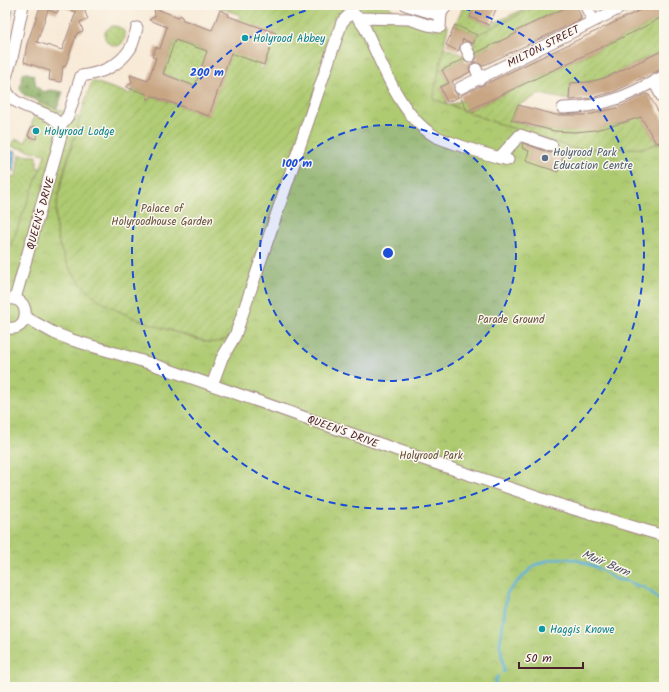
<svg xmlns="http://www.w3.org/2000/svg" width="669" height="692" font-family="Kalam,sans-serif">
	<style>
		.grass { fill: url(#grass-dots); stroke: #7c754e }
		.forest { fill: url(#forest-firs); stroke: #6a6748 }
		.park { fill: url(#park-crowns); stroke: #7c754e }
		.garden { fill: url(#garden-furrows); stroke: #7c754e }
		.water { fill: url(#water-rules); stroke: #566884 }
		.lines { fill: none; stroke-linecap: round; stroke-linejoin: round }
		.stream { stroke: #62b2dc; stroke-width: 2.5 }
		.building { fill: #c8a583; fill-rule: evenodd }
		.minor-casing { stroke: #a18481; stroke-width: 13 }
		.minor { stroke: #fff; stroke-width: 11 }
		.ring { fill: none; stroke: #1d4ed8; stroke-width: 2; stroke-dasharray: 7 5 }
		.culture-dot { fill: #0f9aa8; stroke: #fbf7ec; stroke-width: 1.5 }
		.service-dot { fill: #5c6f8a; stroke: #fbf7ec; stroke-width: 1.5 }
		.labels { text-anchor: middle; stroke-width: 3; stroke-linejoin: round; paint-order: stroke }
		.culture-label { font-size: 11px; fill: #0d838f; stroke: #fbf7ec; text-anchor: start }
		.street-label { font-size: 11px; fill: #4a1f2b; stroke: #fbf7ec }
		.service-label { font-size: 11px; fill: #4e5e75; stroke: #fbf7ec; text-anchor: start }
		.park-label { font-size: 11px; fill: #685340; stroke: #fbf7ec }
		.water-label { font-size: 12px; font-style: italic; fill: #525269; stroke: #fbf7ec }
		.centre { fill: #1d4ed8; stroke: #fbf7ec; stroke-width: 2 }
		.ring-label { font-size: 12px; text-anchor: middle; font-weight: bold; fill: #1d4ed8; stroke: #fbf7ec; stroke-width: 3; stroke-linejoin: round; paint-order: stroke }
	</style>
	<defs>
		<pattern id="grass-dots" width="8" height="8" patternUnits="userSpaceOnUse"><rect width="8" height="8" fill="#afcb72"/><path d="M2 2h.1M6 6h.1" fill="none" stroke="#98ae63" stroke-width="1.8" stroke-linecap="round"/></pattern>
		<pattern id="forest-firs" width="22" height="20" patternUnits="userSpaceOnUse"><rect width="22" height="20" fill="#8baf64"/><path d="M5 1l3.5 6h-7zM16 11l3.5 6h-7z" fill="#748e53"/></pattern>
		<pattern id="park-crowns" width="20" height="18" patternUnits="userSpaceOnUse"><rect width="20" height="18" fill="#afcb72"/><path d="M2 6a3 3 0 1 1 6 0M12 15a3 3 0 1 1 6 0" fill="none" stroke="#98ae63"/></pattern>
		<pattern id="garden-furrows" width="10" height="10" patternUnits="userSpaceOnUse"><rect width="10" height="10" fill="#afcb72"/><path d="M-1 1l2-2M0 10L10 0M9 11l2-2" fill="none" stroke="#98ae63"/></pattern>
		<pattern id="water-rules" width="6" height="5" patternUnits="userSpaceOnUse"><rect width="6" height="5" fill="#62b2dc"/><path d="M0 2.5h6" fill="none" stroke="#5390b3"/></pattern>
	</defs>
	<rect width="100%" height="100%" fill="#fbf7ec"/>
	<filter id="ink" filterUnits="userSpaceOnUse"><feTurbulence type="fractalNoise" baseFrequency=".025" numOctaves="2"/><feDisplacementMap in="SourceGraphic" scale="8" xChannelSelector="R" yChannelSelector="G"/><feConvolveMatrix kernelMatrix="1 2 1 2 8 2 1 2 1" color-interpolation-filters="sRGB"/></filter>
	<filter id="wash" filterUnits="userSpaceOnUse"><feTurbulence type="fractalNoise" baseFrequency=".012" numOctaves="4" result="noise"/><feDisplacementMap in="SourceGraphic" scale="16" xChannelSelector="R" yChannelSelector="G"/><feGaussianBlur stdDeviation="0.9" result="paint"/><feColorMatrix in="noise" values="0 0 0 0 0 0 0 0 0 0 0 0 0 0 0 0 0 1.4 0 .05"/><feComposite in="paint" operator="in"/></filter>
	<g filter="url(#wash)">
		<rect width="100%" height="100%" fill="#f8ead7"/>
		<g class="grass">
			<polygon points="464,5 475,5 470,17 489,25 522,10 520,7 528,5 529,7 532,5 539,5 477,35 455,25"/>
			<path d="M113,26C121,26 128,32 124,40C116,57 92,33 113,26Z"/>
			<polygon points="175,40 209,52 197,86 163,74"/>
			<polygon points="19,155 37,156 37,168 41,168 5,279 5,173 13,178 16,176"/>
		</g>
		<polygon class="forest" points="23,72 34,75 36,86 43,92 50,90 63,92 57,109 24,95 20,88"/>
		<path class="park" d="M344,5H387L395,11L448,26L434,99L488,120L575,149L642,148L664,142V687H5V260L41,168L45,154L11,146L16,139L26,142L39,102L80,118C72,147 58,183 56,212C55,225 57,238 61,250C79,300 124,314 169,330C190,336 212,350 232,335Z"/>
		<g class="garden">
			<path d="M212,5H344L232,335C224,341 217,343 207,342C176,332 135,321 107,305C75,286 53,250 56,212C57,194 64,176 68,159C76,132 83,106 92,81L130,94L132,89L146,94L148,98L152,96L208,116L233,47L263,58L260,68L263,69L276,32L273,31L272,35L238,20L240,15Z"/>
			<polygon points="539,5 571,5 516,31 517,33 505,41 504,39 499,42 500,44 490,49 489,46 484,49 485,51 475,56 471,52 477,35"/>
			<path d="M664,16V50L607,77L589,82L570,83L569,100L540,94L518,105L511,120C546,133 575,134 611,126C622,124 633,121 641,113L643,120L656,143L664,141V142L642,148L575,149L488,120L450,105L462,100L468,111L640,29Z"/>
			<polygon points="444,47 468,57 442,70 449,83 440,87 447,102 445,103 433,99"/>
		</g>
		<g class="water">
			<polygon points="13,9 9,27 5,33 5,24 7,21 5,15"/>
			<polygon points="5,151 16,151 14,172 5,165"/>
		</g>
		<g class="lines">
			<g class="stream">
				<polyline points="503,672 504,671 500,644 507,593 517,582 535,565 549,560 562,558 577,560 598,568 615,579 627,581 638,586 641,586 651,592 661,602 664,603"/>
				<polyline points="496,687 495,681 498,676"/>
			</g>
		</g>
		<g id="blocks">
			<g class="building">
				<path d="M37,5H87L85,12L88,19L80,22L83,31L77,33L65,67L63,66L61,82L49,80L50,71L24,62L27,44L40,7ZM60,6L76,12L62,50L37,42L48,10L57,13Z"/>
				<polygon points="475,5 498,5 489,25 470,17"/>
				<polygon points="571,5 576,5 581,17 580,20 482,66 477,62 473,63 469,68 470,72 452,81 454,86 454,91 459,97 447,102 440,87 449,83 442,70 464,59 466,62 473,62 476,60 476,53 517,33 516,31"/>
				<polygon points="651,5 664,5 664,16 640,29 467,111 460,96"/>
				<path d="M154,8L178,17L181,15L183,20L212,30L220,10L229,14L228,16L276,33L264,65L231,53L209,116L152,96L148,100L146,94L126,87L132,83L130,75L148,81L156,58L152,57L156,47L160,49L167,27L149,20L155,16ZM175,40L207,51L195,86L163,74Z"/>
				<polygon points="455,25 477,35 473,44 463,39 458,51 446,45"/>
				<polygon points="664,50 664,68 613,92 591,98 569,100 570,83 589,82 607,77"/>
				<polygon points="646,94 649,95 664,122 664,141 656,143 641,117 615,125 595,130 575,132 554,131 511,120 518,105 556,115 583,115 592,114 620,107"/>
				<polygon points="33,126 40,128 36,139 28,136 31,127 32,128"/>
				<polygon points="523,143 550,153 556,152 564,154 558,172 526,161 529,151 522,148"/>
			</g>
		</g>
	</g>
	<g filter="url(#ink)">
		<use href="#blocks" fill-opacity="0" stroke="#a18481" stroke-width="1"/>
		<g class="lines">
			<defs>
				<g id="minor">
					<polyline points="406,5 436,14 441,13 447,5"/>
					<polyline points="585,5 593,20"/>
					<path d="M352,12L358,18L365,28C381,62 400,115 433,135C438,138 444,140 450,142C469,149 488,155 508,160"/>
					<polyline points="358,18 409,19 428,25 440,27 441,13"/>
					<polyline points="466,48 470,56"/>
					<polyline points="476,69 480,79"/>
					<polyline points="5,80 12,58 23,5"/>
					<polyline points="654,82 664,100"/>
					<path d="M5,84C8,114 57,105 62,132L15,299"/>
					<polyline points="460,88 626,5"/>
					<path d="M563,108C605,107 628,96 664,76"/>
					<path d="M60,126L68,116L81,76C101,73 118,67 130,49C134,43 135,34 137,28"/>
					<polyline points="499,158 520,135 552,146"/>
					<path d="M5,300C32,291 32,336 5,327"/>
					<polyline points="25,317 54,333 72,340 152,364 423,459 557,504 664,536"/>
					<polyline points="212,385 222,358 235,336 342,22 352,12 352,5"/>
				</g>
			</defs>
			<use href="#minor" class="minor-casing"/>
			<use href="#minor" class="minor"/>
		</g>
	</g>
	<circle cx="388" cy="253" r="128" fill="#1d4ed8" fill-opacity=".12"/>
	<g class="ring">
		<circle cx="388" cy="253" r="128"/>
		<path d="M452 5A256 256 0 1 1 324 5"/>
	</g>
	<g class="culture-dot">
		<circle cx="245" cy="38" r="4"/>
		<circle cx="36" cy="131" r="4"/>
		<circle cx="542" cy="629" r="4"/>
	</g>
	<circle class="service-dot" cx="545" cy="158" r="4"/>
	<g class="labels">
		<g class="culture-label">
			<text x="253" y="42">Holyrood Abbey</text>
			<text x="44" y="135">Holyrood Lodge</text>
			<text x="550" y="633">Haggis Knowe</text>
		</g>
		<g class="street-label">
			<text transform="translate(543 46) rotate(-27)" y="4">MILTON STREET</text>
			<text transform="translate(40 213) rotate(-74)" y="4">QUEEN'S DRIVE</text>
			<text transform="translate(343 431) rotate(20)" y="4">QUEEN'S DRIVE</text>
		</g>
		<g class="service-label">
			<text x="553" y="156">Holyrood Park<tspan x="553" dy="13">Education Centre</tspan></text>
		</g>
		<g class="park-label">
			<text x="162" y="212">Palace of<tspan x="162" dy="13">Holyroodhouse Garden</tspan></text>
			<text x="511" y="323">Parade Ground</text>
			<text x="431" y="459">Holyrood Park</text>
		</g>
		<g class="water-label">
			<text transform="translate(606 563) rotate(23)" y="4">Muir Burn</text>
		</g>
	</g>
	<circle cx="388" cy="253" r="6" class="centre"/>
	<g class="ring-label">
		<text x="207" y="76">200 m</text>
		<text x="297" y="167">100 m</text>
	</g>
	<rect width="669" height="692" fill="none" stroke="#fbf7ec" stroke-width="20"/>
	<path d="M519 662v6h64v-6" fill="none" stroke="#4a1f2b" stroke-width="2"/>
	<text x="525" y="662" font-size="12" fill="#4a1f2b" stroke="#fbf7ec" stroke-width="3" paint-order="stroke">50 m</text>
</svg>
